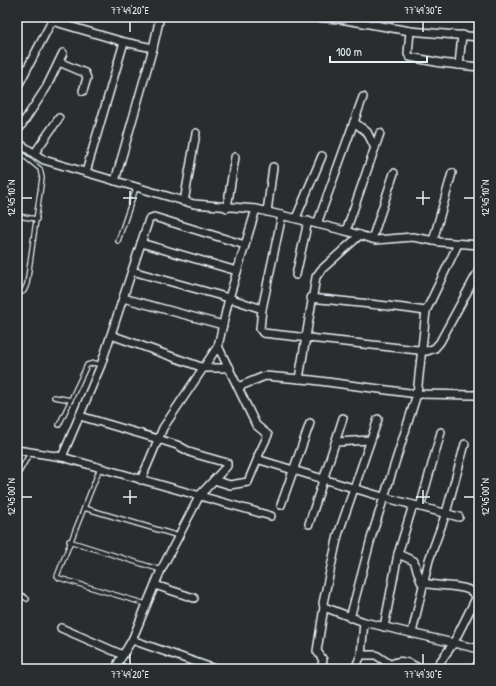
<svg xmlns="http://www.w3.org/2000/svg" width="496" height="686" font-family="'Patrick Hand',sans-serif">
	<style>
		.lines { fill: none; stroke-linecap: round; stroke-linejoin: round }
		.service-casing { stroke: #e8f1f8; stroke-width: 6 }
		.minor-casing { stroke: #e8f1f8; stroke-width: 10 }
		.service { stroke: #2a2d2e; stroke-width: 3.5 }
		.minor { stroke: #2a2d2e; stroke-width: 7 }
		.ticks { fill: none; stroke: #e8f1f8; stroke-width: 1.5 }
		.neatline { fill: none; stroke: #e8f1f8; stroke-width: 1.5 }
		.ticks-label { font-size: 10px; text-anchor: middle; fill: #e8f1f8 }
	</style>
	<rect width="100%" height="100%" fill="#2a2d2e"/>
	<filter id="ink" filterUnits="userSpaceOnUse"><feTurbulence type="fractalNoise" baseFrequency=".025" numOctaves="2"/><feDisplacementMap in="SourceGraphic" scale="8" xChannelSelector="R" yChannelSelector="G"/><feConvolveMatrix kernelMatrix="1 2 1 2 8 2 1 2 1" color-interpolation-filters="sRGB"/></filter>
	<g filter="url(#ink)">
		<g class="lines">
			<defs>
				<g id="service">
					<polyline points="17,150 40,169 42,178 27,284 24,291 17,295"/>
					<polyline points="17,216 37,219"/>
					<polyline points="118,241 136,188"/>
					<polyline points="54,397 71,400"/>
					<polyline points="59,425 87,365 94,363 101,365"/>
					<polyline points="100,468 57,576 59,578 146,604"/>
					<polyline points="17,476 30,453"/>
					<polyline points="84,508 179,536"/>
					<polyline points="69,541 161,570"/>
					<polyline points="17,592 27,599"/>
				</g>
				<g id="minor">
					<polyline points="310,17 340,19 410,31 479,37"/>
					<polyline points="52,21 124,42 153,48"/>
					<polyline points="410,31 408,54 410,57 441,63 479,67"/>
					<polyline points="59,62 85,73 87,78 83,91"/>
					<polyline points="459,65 462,35"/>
					<polyline points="17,88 54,17"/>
					<polyline points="354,122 367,132 375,148"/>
					<polyline points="17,132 46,88 63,53"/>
					<polyline points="17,142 44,160 194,204 256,209 346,231 376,240 413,237 440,242 479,245"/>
					<polyline points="34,154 59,118"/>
					<polyline points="86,172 124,42"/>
					<polyline points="115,181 153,48 160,17"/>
					<polyline points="184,202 196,133"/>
					<polyline points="227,208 235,157"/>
					<polyline points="267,212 273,167"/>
					<polyline points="296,218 322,156"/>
					<polyline points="317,224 363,97"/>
					<polyline points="346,231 380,133"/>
					<polyline points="372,239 394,173"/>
					<polyline points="433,241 452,173"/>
					<polyline points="141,243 237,271"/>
					<polyline points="132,271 229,298 262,309 260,329 263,333 427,351 435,348 440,342 479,270"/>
					<polyline points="296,275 308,221"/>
					<polyline points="123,298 223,325"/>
					<path d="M311,298C350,302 388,305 426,311"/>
					<polyline points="262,309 282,215"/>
					<polyline points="111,335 204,368 230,368"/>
					<polyline points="218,346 256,425 268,435 258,456 260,460 383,497 459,517"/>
					<polyline points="299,379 316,277 321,270 360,235"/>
					<polyline points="238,387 265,376 312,380 417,394 474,395 479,394"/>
					<polyline points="80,416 158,439 177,445 192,453 227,463 227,466 200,495 161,570 132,640 215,669"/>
					<polyline points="378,419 338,535 323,603 324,607 364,622 479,649"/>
					<polyline points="336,442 370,440"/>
					<polyline points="17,450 62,457 271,516"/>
					<polyline points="62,457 101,365 149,219 154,217 245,245"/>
					<polyline points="141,480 163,428 218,346 229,298 256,209"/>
					<polyline points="214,480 230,485 248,482 258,458"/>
					<polyline points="281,505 310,423"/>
					<polyline points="420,507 441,432"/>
					<polyline points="309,524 343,418"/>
					<path d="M398,554L414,561L421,582C433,588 474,582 476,598L453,644L435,669"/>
					<polyline points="155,585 194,598"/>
					<polyline points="350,618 372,535 417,394 426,311 458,244"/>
					<polyline points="384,627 398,554 413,505"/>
					<polyline points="61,628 123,655"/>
					<polyline points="412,633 429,560 446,513 465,444"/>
					<polyline points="361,655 376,655 388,663 389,669"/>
					<path d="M389,666C400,658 409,662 420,669"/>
					<polyline points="124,669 119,667 118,663 132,640"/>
					<polyline points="321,669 323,660 317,651 324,607"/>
					<polyline points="355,669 361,655 364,622"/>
					<polyline points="475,669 479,662"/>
				</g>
			</defs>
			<use href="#service" class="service-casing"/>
			<use href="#minor" class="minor-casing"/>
			<use href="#service" class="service"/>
			<use href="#minor" class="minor"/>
		</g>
	</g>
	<path class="ticks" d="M130,22V32M423,22V32M130,191V205M423,191V205M22,198H32M123,198H137M416,198H430M464,198H474M130,490V504M423,490V504M22,497H32M123,497H137M416,497H430M464,497H474M130,654V664M423,654V664"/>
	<rect width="496" height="686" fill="none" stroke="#2a2d2e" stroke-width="44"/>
	<path d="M330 56v6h97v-6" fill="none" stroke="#e8f1f8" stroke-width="2"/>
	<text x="336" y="56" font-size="12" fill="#e8f1f8" stroke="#2a2d2e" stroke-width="3" paint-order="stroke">100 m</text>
	<rect x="22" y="22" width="452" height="642" class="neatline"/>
	<g class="ticks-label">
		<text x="130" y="14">77°49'20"E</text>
		<text x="423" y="14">77°49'30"E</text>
		<text transform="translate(11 198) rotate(-90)" y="4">12°45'10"N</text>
		<text transform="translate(485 198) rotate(-90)" y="4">12°45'10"N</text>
		<text transform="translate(11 497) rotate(-90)" y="4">12°45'00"N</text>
		<text transform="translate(485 497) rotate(-90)" y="4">12°45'00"N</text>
		<text x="130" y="678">77°49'20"E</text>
		<text x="423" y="678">77°49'30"E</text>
	</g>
</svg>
